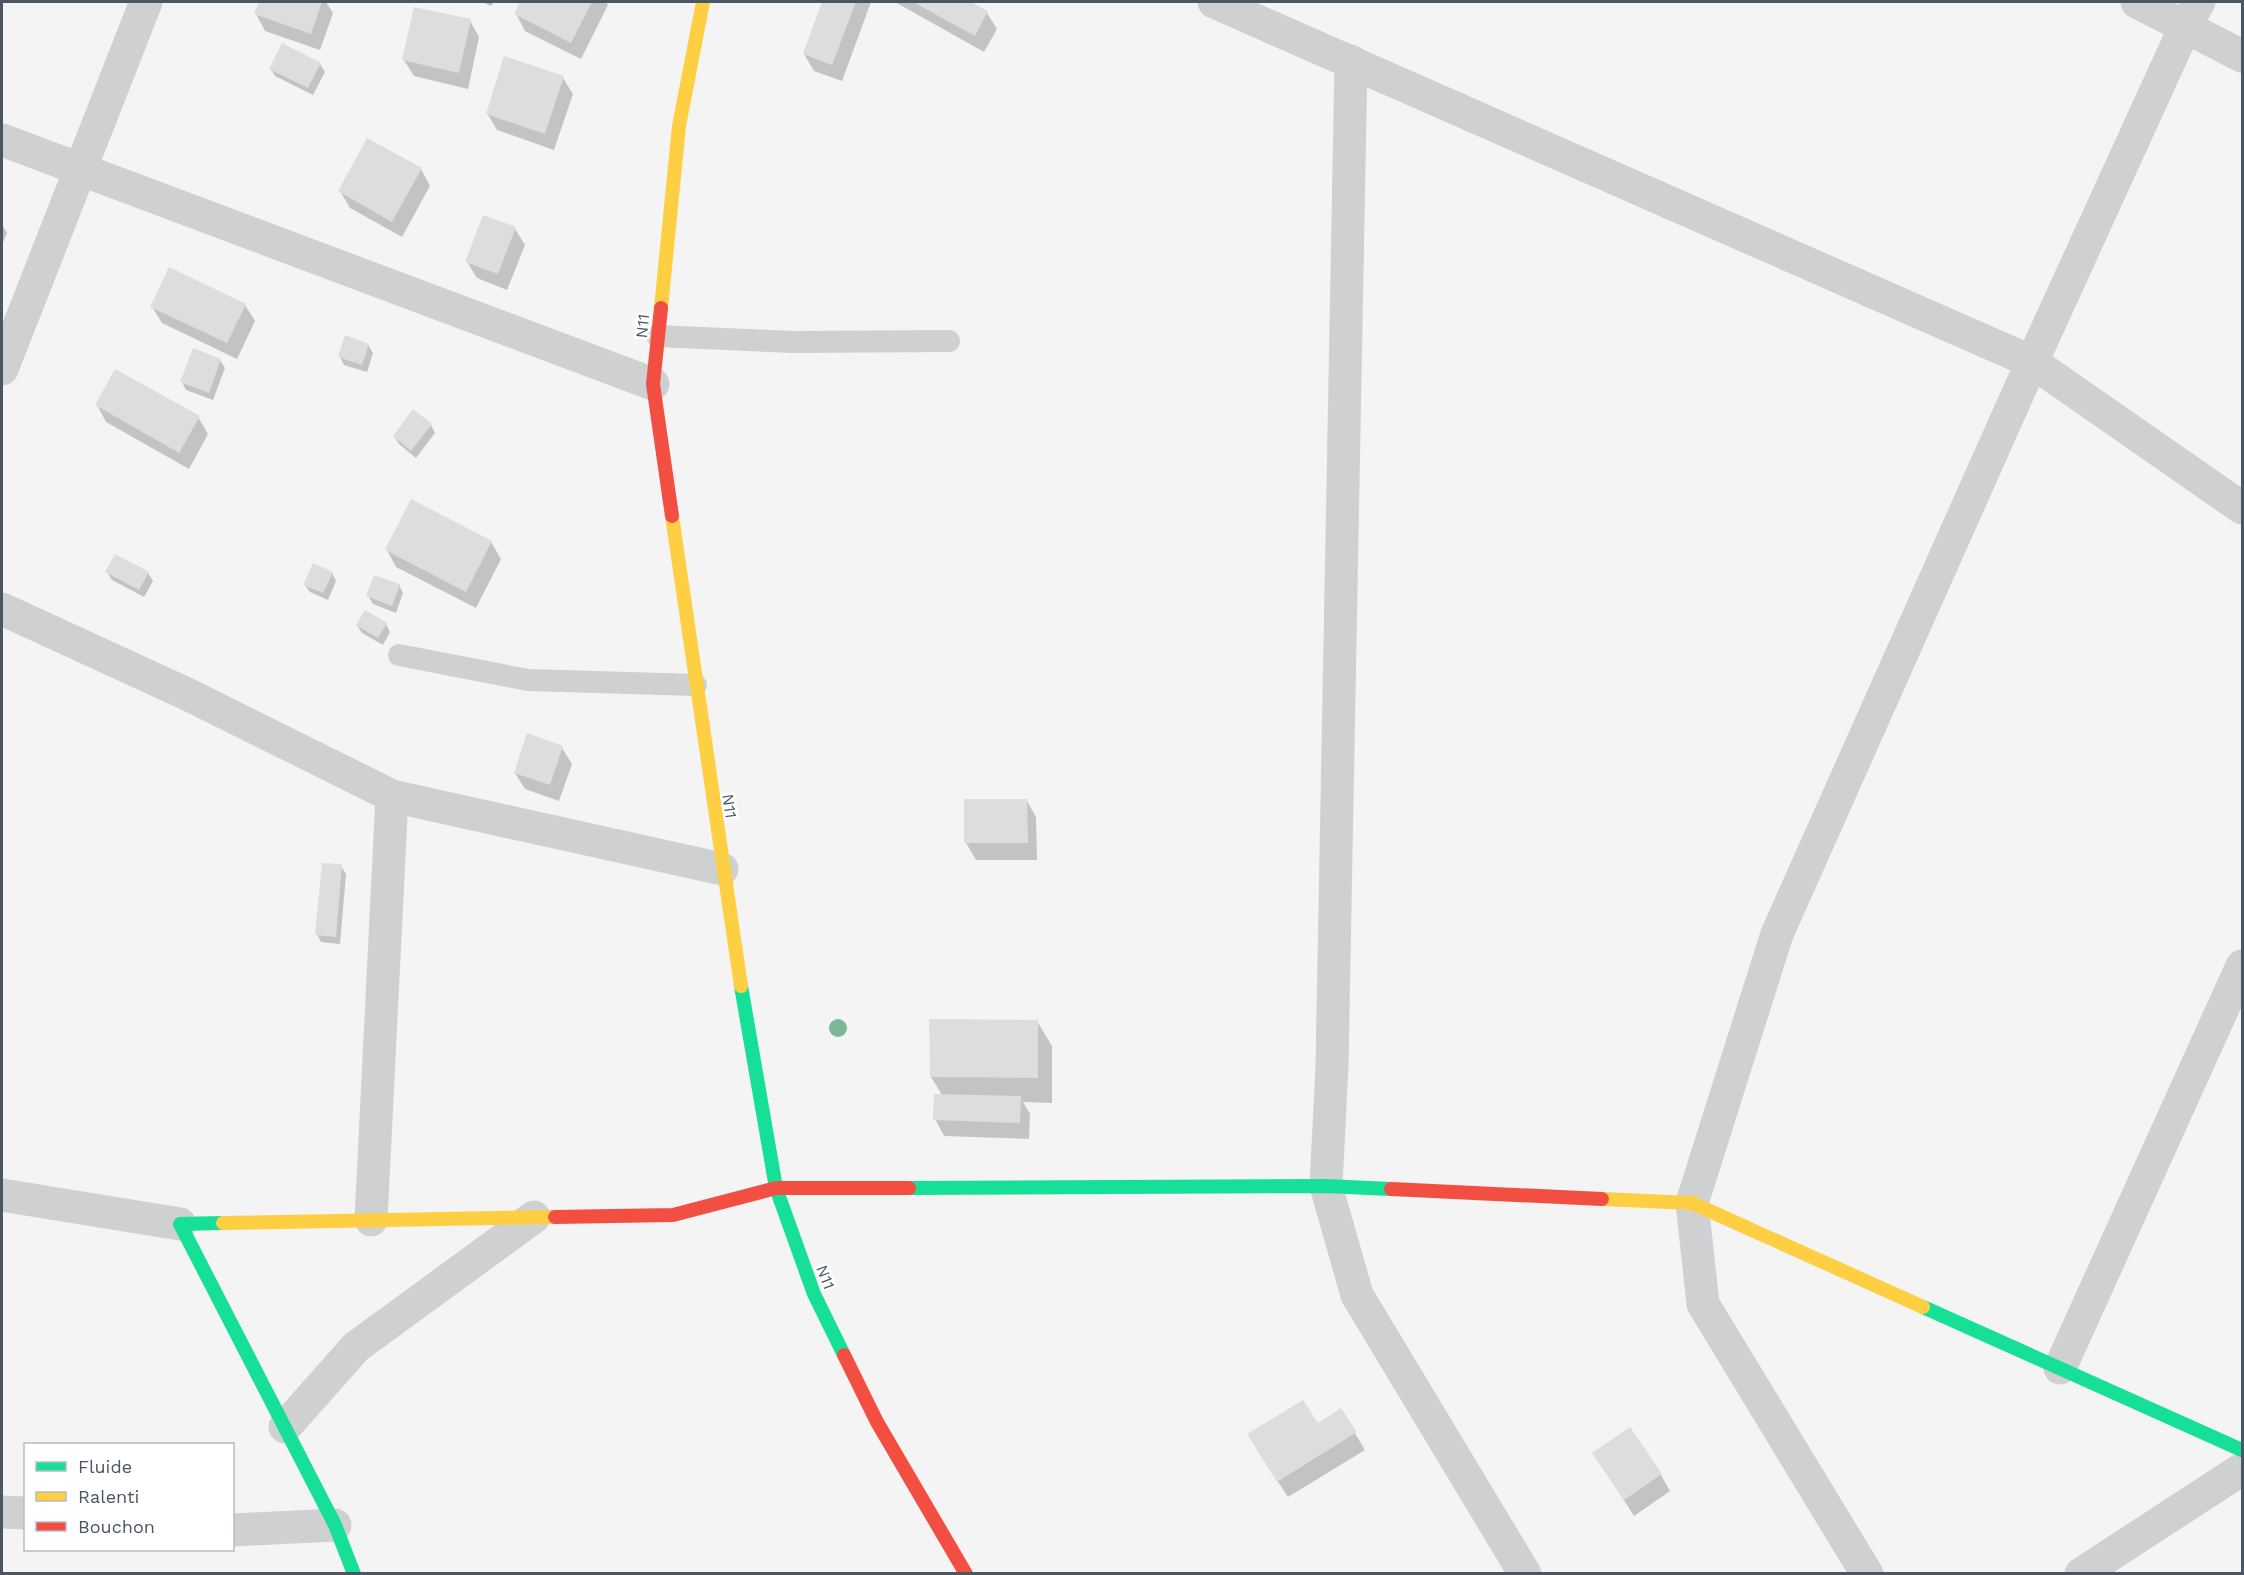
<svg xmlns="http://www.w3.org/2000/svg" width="2244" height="1575" font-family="'Work Sans',sans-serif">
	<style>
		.shadow { fill: #0003 }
		.building { fill: #ddddde }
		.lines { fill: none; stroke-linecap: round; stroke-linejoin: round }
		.lane { stroke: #ced0d2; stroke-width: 22 }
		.street { stroke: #ced0d2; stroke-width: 33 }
		.fast { stroke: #16e098; stroke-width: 14 }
		.slow { stroke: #ffcf43; stroke-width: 14 }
		.jam { stroke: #f24e42; stroke-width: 14 }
		.tree { fill: #7ab899 }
		.labels { text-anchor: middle; stroke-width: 5; stroke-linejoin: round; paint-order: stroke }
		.street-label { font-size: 16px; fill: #4a5661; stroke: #fff }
	</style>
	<rect width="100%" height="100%" fill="#f4f4f4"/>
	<g class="shadow">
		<polygon points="260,2 326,2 333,13 320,50 265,31 256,14"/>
		<polygon points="482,2 494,2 491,6"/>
		<polygon points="522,2 606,2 608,5 581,59 525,31 516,14"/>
		<polygon points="825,2 871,2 842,81 814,71 804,54"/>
		<polygon points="895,2 968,2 987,13 997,29 984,52"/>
		<polygon points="470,21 479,37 468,89 414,76 404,60"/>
		<polygon points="320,64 325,72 313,95 275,76 271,69"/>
		<polygon points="563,78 573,94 554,150 497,130 487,113"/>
		<polygon points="421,169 430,186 402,237 350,208 340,191"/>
		<polygon points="2,225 7,233 2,245"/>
		<polygon points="515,229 525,245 507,290 477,278 467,262"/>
		<polygon points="245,305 255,321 237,359 162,323 152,307"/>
		<polygon points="368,345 373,353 367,372 344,365 340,357"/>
		<polygon points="220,360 225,368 213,400 186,390 182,382"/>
		<polygon points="97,405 198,417 208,434 189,469 106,422"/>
		<polygon points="431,425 435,433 416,458 399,444 394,436"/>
		<polygon points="491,542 501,559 476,608 396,567 387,550"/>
		<polygon points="107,572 148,573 153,581 144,597 112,580"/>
		<polygon points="332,573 336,581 328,600 310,592 305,585"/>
		<polygon points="399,585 403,593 396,613 373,604 368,596"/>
		<polygon points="386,624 390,632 383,645 362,633 357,625"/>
		<polygon points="562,748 572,764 559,801 525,789 515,773"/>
		<polygon points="966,801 1027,801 1036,817 1037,860 976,860 966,843"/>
		<polygon points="341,866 346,874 340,944 321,942 317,934"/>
		<polygon points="1037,1021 1052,1046 1052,1103 1023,1102 1030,1114 1029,1139 944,1136 935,1119 942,1095 931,1077"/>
		<polygon points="1341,1410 1365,1450 1288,1497 1258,1451 1317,1425"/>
		<polygon points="1594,1453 1661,1475 1670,1491 1634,1516"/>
	</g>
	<g class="building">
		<polygon points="259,2 322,2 311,34 254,14"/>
		<polygon points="520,2 592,2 571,43 514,14"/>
		<polygon points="822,2 856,2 832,65 803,54"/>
		<polygon points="913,2 971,2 988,11 975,36"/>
		<polygon points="414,7 471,19 459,73 402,60"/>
		<polygon points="282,43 321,63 308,88 269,69"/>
		<polygon points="504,56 564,76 545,134 486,114"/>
		<polygon points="367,138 422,168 392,222 338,191"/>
		<polygon points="483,215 516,227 498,274 465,262"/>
		<polygon points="169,267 246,304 227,343 150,307"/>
		<polygon points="345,335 369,344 362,365 338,357"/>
		<polygon points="193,348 221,359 209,393 180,382"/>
		<polygon points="115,369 200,416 179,453 95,405"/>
		<polygon points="413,409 432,424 411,451 393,436"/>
		<polygon points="411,499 492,541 466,592 385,550"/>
		<polygon points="115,554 149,572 139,590 105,572"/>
		<polygon points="313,563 333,572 323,593 303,585"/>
		<polygon points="374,575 400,584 392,606 366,596"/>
		<polygon points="365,610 387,623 378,638 356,625"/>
		<polygon points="527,733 563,746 550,785 514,773"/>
		<polygon points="964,799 1027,799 1028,843 964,843"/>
		<polygon points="322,863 342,864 336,937 315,935"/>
		<polygon points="929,1019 1038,1020 1038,1078 930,1077"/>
		<polygon points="934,1094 1021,1096 1020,1123 933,1120"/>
		<polygon points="1303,1400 1318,1423 1341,1408 1357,1432 1277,1482 1247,1434"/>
		<polygon points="1630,1427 1662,1474 1624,1500 1592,1453"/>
	</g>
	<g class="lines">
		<g class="lane">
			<polyline points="657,336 793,342 949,341"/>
			<polyline points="399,655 528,680 696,685"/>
		</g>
		<g class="street">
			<polyline points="1214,2 2032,362 2242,508"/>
			<polyline points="2137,2 2242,56"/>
			<polyline points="1351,61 1332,1066 1326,1186 1357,1295 1525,1574"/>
			<polyline points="2,140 653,384"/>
			<polyline points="2,369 146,2"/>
			<polyline points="2,609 189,695 392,796 722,869"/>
			<polyline points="2,1195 180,1224"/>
			<polyline points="371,1220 392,796"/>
			<polyline points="2060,1368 2242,966"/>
			<polyline points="285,1427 356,1347 534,1217"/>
			<polyline points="2,1512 26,1513"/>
			<polyline points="232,1530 335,1525"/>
			<polyline points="1867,1574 1703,1304 1692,1203 1777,934 2032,362 2185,27 2199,2"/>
			<polyline points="2081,1574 2242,1469"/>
		</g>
		<g class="fast">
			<polyline points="741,986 776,1188 814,1294 844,1355"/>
			<polyline points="909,1188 1326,1186 1391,1189"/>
			<polyline points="223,1223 180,1224 335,1525 354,1574"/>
			<polyline points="1923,1307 2242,1450"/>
		</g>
		<g class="slow">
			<polyline points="661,308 679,126 703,2"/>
			<polyline points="672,516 741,986"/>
			<polyline points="1602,1199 1692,1203 1923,1307"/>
			<polyline points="223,1223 555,1217"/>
		</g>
		<g class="jam">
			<polyline points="661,308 653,384 672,516"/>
			<polyline points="1391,1189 1602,1199"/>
			<polyline points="555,1217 673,1215 776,1188 909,1188"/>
			<polyline points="844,1355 877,1422 966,1574"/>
		</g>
	</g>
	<circle class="tree" cx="838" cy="1028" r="9"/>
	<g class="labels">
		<g class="street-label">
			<text transform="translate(642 326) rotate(-84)" y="6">N11</text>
			<text transform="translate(730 806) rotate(82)" y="6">N11</text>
			<text transform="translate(826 1277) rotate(69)" y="6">N11</text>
		</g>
	</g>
	<rect width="2244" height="1575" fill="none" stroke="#4a5661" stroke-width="6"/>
	<rect x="24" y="1443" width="210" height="108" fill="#ffffff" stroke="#b7bbc0" stroke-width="1.5"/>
	<rect x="36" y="1462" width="30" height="9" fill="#16e098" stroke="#b7bbc0" stroke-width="1.5"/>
	<text x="78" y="1473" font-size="18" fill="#4a5661">Fluide</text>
	<rect x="36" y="1492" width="30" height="9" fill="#ffcf43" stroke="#b7bbc0" stroke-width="1.5"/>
	<text x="78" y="1503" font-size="18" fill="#4a5661">Ralenti</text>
	<rect x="36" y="1522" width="30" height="9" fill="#f24e42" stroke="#b7bbc0" stroke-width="1.5"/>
	<text x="78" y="1533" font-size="18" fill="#4a5661">Bouchon</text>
</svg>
